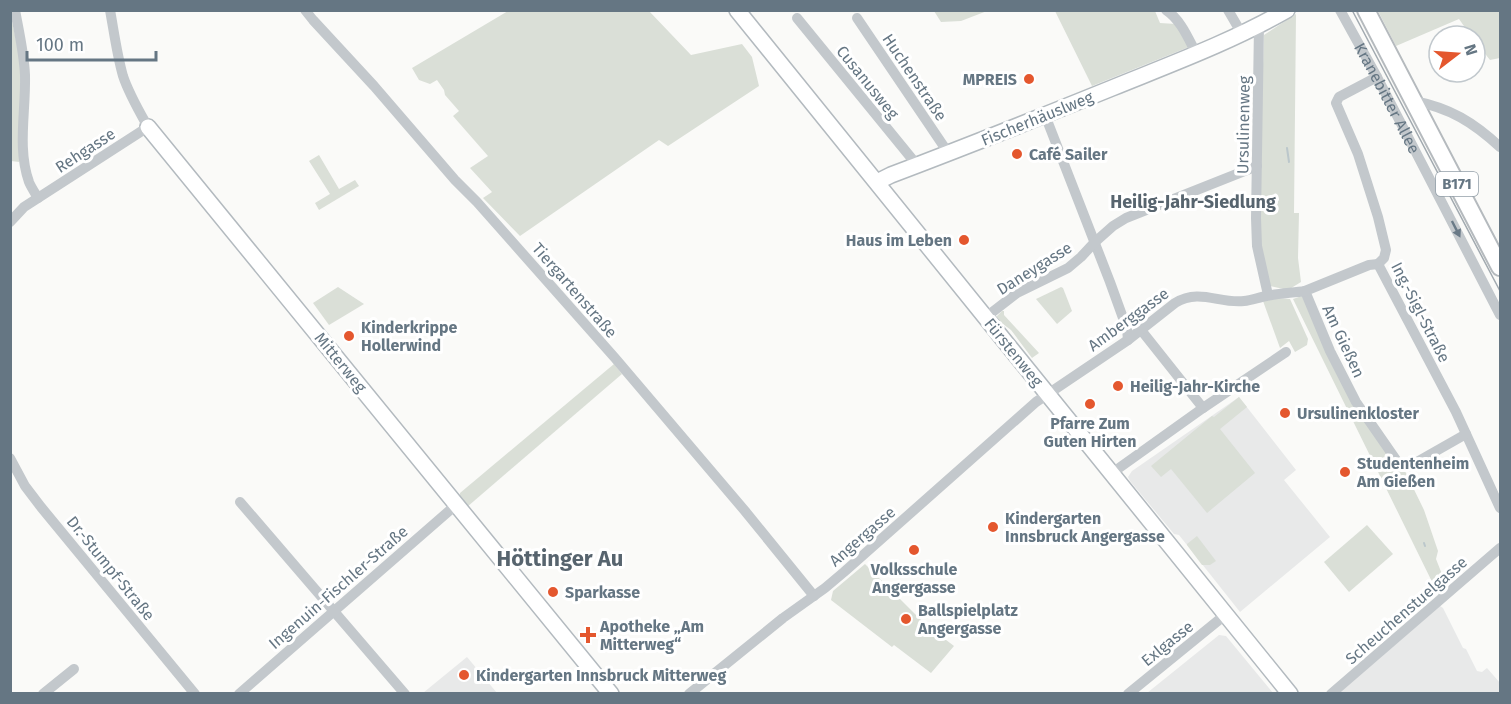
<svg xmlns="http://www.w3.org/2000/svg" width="1511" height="704" font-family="'Fira Sans',sans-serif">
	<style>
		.built { fill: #e8e9e9 }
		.green { fill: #dadfd7 }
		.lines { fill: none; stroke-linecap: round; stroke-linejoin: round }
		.stream { stroke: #bbc7cb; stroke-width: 2 }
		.secondary-casing { stroke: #b3babf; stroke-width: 18 }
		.primary-casing { stroke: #b5babe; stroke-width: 20 }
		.street { stroke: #c3c8cc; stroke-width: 10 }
		.secondary { stroke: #fff; stroke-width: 15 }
		.primary { stroke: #fff; stroke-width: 16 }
		.tram { stroke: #a2aab0; stroke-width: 1.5 }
		.oneway { fill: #6a7a87 }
		.poi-dot { fill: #e4572e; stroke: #fff; stroke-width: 2 }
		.labels { text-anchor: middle; stroke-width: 6; stroke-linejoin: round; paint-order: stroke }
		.shield { fill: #fff; stroke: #939fa8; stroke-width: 1.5 }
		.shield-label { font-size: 15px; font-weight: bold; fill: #657683 }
		.street-label { font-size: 16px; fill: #657683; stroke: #fff }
		.poi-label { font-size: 16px; font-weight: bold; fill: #657683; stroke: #fff; text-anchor: start }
		.neighbourhood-label { font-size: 18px; font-weight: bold; fill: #57646e; stroke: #fff }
		.district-label { font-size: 22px; font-weight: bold; fill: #57646e; stroke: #fff }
	</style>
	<rect width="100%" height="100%" fill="#fafaf8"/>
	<g class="built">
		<polygon points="1239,397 1296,470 1284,480 1330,537 1240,612 1179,535 1174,534 1130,481 1128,477 1132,471"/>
		<polygon points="1440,606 1443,608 1463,648 1466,649 1477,671 1482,672 1487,668 1500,683 1500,693 1338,694"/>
		<polygon points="1219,635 1226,636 1273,693 1147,693"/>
		<polygon points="467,657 497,693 423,693"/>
	</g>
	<g class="green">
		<polygon points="10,11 21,64 19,162 11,161"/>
		<polygon points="649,11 691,55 742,44 752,57 759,86 668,146 659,140 520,236 483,198 492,192 470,168 488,156 453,116 459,111 445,95 444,90 437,80 430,84 419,80 412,68 508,11"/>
		<polygon points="934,11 987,11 961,21 941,22"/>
		<polygon points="1055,11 1155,11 1160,23 1176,24 1189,47 1092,86"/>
		<polygon points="1378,11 1500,11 1500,58 1490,60 1475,41 1475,36 1471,36 1459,19 1396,46"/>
		<polygon points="1296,14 1294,213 1299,213 1298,258 1301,282 1288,290 1265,285 1257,246 1264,35"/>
		<polygon points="319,155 339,189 355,180 359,186 319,210 315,203 330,194 309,161"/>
		<polygon points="338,287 364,304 329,325 313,303"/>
		<polygon points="1061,287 1063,288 1072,311 1057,324 1036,299"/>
		<polygon points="1305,295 1356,402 1403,467 1424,510 1438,551 1436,559 1449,592 1441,600 1293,299"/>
		<polygon points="1276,298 1290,299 1308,339 1307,345 1295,352 1289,341 1280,348 1263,301"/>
		<polygon points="1002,311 1004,311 1004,315 1039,353 1032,358 1011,330 999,321 996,317"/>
		<polygon points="614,364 622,374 467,507 460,497 460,493"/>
		<polygon points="1239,397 1247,407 1220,429 1255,473 1207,513 1171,469 1161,477 1151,466 1212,416 1214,417"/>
		<polygon points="1367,525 1393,554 1349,592 1324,562"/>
		<polygon points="1197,536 1216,561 1210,565 1202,565 1187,545 1187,544"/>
		<polygon points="865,564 925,624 954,646 931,673 894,645 892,647 831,600 833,591"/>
	</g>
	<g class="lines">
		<g class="stream">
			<polyline points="1287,148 1289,162"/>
			<polyline points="1424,543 1425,546"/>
		</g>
		<defs>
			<g id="secondary">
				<polyline points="737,10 1290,694"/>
				<polyline points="148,127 611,694"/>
				<path d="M877,182L891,175C965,147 1038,118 1112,88C1171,64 1231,42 1287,10"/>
			</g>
			<polyline id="primary" points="1366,10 1500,267"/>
		</defs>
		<use href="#secondary" class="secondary-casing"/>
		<use href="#primary" class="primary-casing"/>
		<g class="street">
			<path d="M15,10C19,32 24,53 25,75C26,111 17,148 29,182C31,187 35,193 38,198"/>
			<polyline points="305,10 313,20 374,86 455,180 477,202 615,358 745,511 814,596"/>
			<path d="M1166,10C1181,20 1188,38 1196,53"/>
			<polyline points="1228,10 1242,34"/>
			<path id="s1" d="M1340,10L1377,77L1500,315"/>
			<polyline points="797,18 917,165"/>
			<polyline points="857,18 949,154"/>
			<polyline points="1259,26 1256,218 1257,246 1268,295"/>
			<polyline points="1377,77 1339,97 1336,103 1358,154 1378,217 1386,250 1384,258 1378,264 1456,412 1500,508"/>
			<path d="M1414,101C1450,108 1473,122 1500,147"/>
			<polyline points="1045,115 1110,282 1127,329 1128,340"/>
			<path d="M10,222L24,207L148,127C139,111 129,94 123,76C117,55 114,32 110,10"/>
			<polyline points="1378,264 1369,265 1305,291 1330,351 1356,402 1399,464 1403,467 1408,467 1466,434"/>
			<polyline points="986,317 1017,293 1068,268 1081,257 1095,242 1113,226 1126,218 1257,166"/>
			<polyline points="1141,330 1203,408"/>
			<polyline points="10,458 25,486 41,507 195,694"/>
			<polyline points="1112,473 1203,408 1286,352"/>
			<polyline points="240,502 405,694"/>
			<polyline points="43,694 74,669"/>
			<polyline points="239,694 457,504"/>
			<path d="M689,694L783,618L825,588L844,572L1036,402L1128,340L1175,303C1200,288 1219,304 1244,301C1252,300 1260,297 1267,296C1280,293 1293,293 1305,291"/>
			<polyline points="1128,694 1225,615"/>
			<polyline points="1331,694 1500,548"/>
		</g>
		<use href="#secondary" class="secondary"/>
		<use href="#primary" class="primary"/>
		<polyline class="tram" points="1352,10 1500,291"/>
	</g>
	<defs><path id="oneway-solid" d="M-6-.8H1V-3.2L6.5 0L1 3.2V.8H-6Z" transform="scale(1.5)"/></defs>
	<use class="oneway" href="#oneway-solid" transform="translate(1456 229) rotate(63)"/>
	<g class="poi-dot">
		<circle cx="1029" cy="79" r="6"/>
		<circle cx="1017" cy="154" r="6"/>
		<circle cx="964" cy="240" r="6"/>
		<circle cx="349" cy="336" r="6"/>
		<circle cx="1118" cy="386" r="6"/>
		<circle cx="1090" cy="404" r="6"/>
		<circle cx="1285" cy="413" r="6"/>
		<circle cx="1345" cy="472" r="6"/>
		<circle cx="993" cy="527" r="6"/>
		<circle cx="914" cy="550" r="6"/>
		<circle cx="553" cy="592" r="6"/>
		<circle cx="906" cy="619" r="6"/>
		<path d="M585 626h6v6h6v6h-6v6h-6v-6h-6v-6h6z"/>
		<circle cx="464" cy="675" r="6"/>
	</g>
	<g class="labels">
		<rect class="shield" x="1436" y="172" width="42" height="24" rx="4.5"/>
		<g class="shield-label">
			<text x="1457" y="189">B171</text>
		</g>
		<g class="street-label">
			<text transform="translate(915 77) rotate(56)" y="6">Huchenstraße</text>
			<text transform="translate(868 82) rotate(51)" y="6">Cusanusweg</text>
			<text dy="6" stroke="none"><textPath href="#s1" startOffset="100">Kranebitter Allee</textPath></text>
			<text transform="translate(1037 118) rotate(-22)" y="6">Fischerhäuslweg</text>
			<text transform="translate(1243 125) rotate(-89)" y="6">Ursulinenweg</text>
			<text transform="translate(85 150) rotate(-33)" y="6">Rehgasse</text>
			<text transform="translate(1034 268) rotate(-32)" y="6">Daneygasse</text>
			<text transform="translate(575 290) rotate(49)" y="6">Tiergartenstraße</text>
			<text transform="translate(1421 312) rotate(63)" y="6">Ing.-Sigl-Straße</text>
			<text transform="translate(1128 319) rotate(-36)" y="6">Amberggasse</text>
			<text transform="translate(1344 341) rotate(65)" y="6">Am Gießen</text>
			<text transform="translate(1014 352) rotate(51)" y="6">Fürstenweg</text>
			<text transform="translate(341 362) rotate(51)" y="6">Mitterweg</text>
			<text transform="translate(862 536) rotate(-41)" y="6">Angergasse</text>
			<text transform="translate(111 568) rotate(51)" y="6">Dr.-Stumpf-Straße</text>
			<text transform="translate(338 587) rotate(-41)" y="6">Ingenuin-Fischler-Straße</text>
			<text transform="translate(1406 610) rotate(-41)" y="6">Scheuchenstuelgasse</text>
			<text transform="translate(1167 643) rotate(-39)" y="6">Exlgasse</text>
		</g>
		<g class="poi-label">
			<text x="1017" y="85" text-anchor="end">MPREIS</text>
			<text x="1029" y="160">Café Sailer</text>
			<text x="952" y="246" text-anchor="end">Haus im Leben</text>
			<text x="361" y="333">Kinderkrippe<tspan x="361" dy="18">Hollerwind</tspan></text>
			<text x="1130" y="392">Heilig-Jahr-Kirche</text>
			<text x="1297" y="419">Ursulinenkloster</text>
			<text x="1090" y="429" text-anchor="middle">Pfarre Zum<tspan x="1090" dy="18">Guten Hirten</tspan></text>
			<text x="1357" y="469">Studentenheim<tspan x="1357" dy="18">Am Gießen</tspan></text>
			<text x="1005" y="524">Kindergarten<tspan x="1005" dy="18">Innsbruck Angergasse</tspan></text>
			<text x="914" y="575" text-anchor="middle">Volksschule<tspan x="914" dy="18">Angergasse</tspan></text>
			<text x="565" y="598">Sparkasse</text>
			<text x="918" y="616">Ballspielplatz<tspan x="918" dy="18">Angergasse</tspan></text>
			<text x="600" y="632">Apotheke „Am<tspan x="600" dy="18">Mitterweg“</tspan></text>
			<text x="476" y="681">Kindergarten Innsbruck Mitterweg</text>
		</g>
		<g class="neighbourhood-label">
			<text x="1193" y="208">Heilig-Jahr-Siedlung</text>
		</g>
		<g class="district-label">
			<text x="560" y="566">Höttinger Au</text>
		</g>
	</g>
	<rect width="1511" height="704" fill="none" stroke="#657683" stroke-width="24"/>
	<g transform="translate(1457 54) rotate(73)"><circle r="28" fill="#ffffff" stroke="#c1c8cd" stroke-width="1.5"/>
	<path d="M0-4.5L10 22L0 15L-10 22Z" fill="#e4572e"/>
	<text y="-9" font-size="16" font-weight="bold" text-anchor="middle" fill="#657683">N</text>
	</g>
	<path d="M27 51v9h129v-9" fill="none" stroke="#657683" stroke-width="3"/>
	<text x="36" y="51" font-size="18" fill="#657683" stroke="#ffffff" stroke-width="4.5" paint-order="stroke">100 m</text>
</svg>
